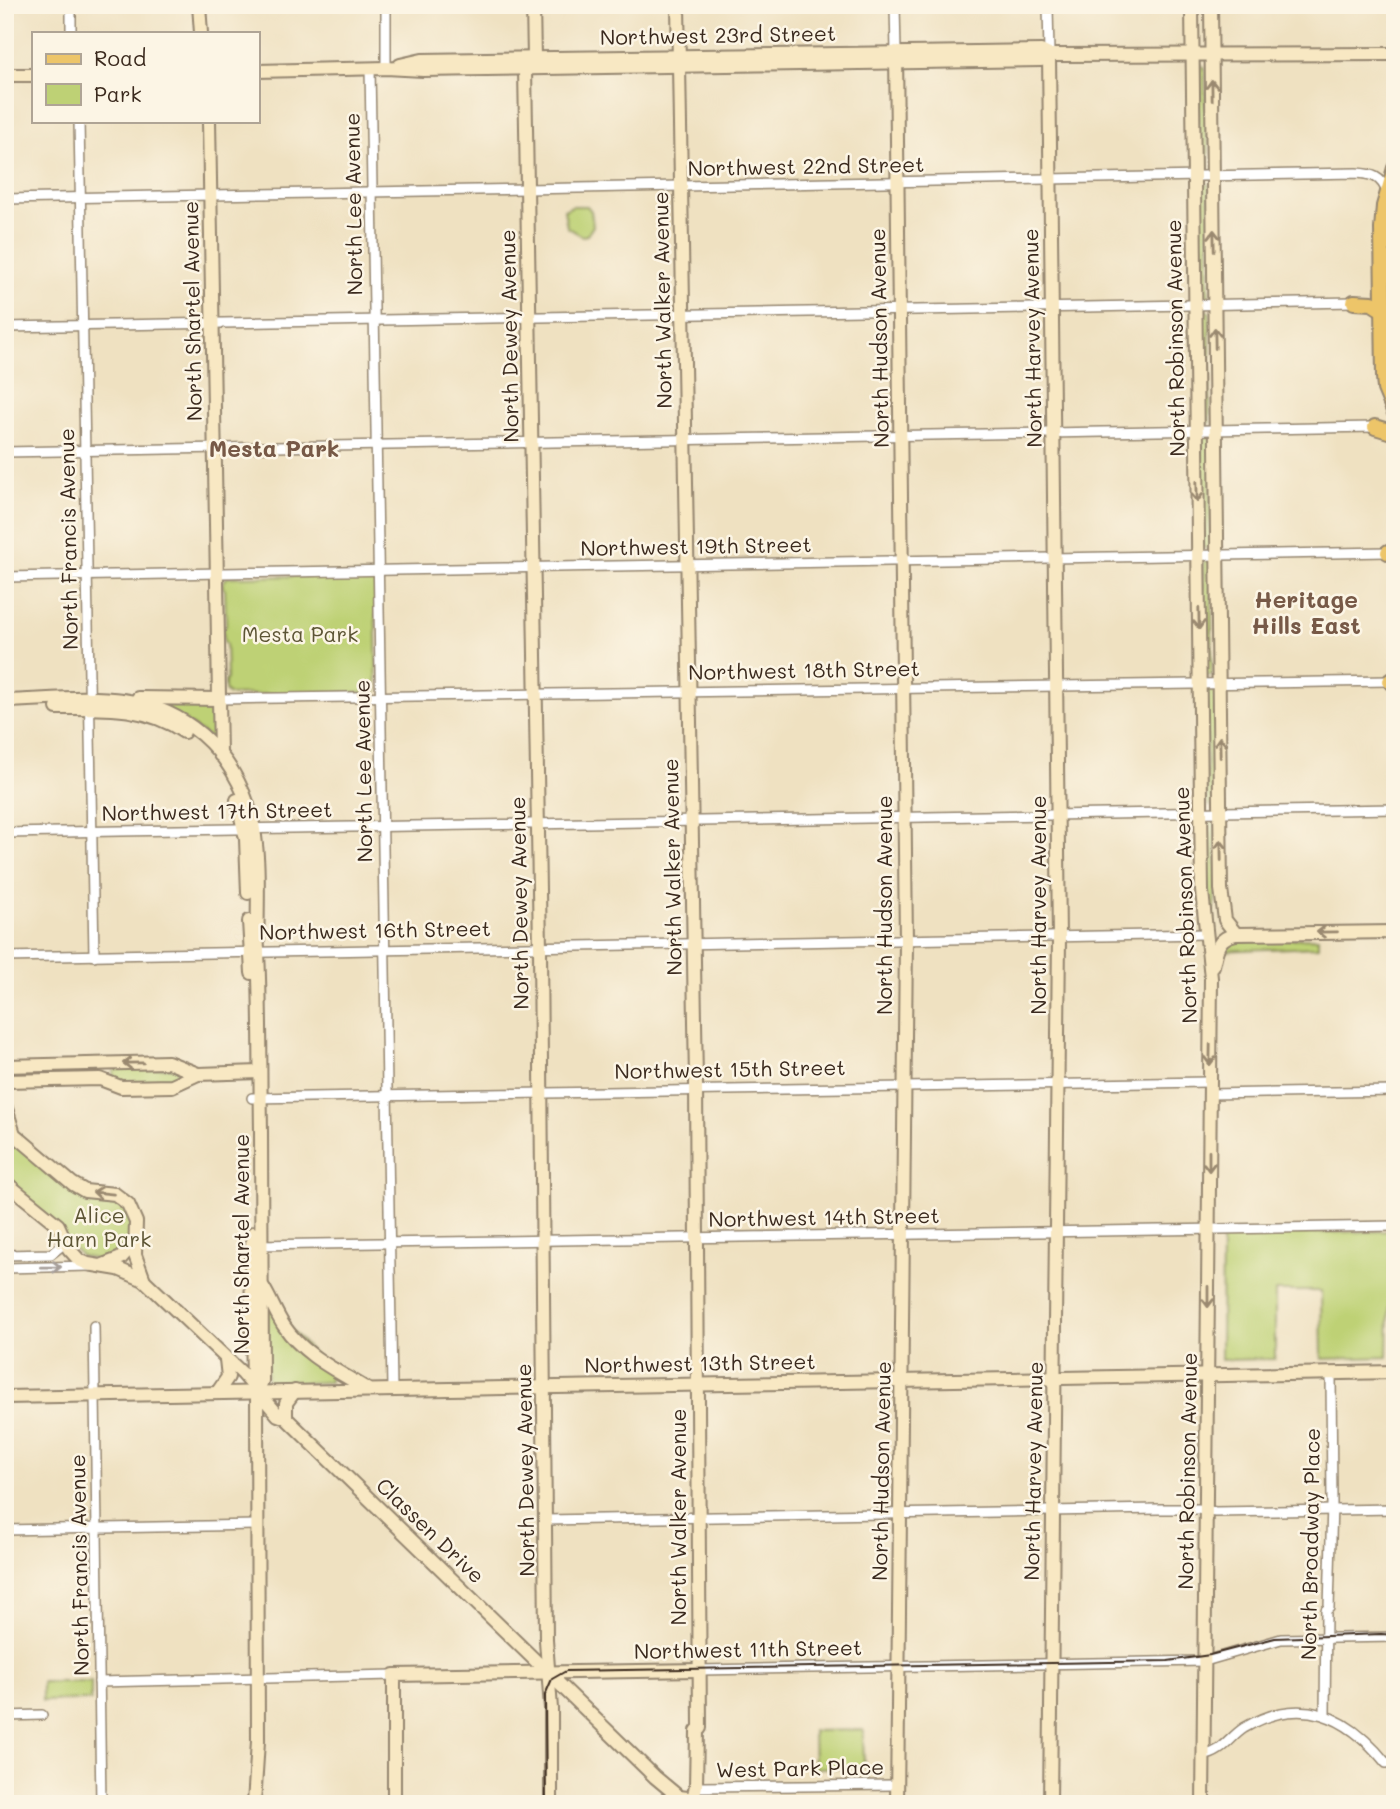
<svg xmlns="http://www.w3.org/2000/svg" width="1400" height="1809" font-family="Mali,sans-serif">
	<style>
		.green { fill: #bed175; stroke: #7c7e4a; stroke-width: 2 }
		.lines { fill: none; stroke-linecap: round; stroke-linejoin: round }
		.street-casing { stroke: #958670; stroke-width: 12 }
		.secondary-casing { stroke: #958670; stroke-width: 16 }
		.primary-casing { stroke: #958670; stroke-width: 18 }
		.street { stroke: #fff; stroke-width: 9 }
		.secondary { stroke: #f8e8c3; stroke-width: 12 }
		.primary { stroke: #edc569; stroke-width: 14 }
		.tram { stroke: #3b2a1e; stroke-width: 2 }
		.oneway { stroke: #9a8970 }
		.oneway2 { stroke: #a79f9a }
		.labels { text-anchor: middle; stroke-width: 5; stroke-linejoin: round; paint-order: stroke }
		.street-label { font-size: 21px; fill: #3b2a1e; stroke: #fcf5e5 }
		.park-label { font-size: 21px; fill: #5c5434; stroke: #fcf5e5 }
		.neighbourhood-label { font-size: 23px; font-weight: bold; fill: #775947; stroke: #fcf5e5 }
	</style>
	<rect width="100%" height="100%" fill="#fcf5e5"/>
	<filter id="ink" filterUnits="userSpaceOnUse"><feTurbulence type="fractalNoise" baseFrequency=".0143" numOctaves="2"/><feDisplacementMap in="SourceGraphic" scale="14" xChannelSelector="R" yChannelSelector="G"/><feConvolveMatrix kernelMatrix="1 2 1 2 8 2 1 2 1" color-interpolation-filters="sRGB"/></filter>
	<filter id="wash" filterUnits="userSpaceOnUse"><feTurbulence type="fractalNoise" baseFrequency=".00686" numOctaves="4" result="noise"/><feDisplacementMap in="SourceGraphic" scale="28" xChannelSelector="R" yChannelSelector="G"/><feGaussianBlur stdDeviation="1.57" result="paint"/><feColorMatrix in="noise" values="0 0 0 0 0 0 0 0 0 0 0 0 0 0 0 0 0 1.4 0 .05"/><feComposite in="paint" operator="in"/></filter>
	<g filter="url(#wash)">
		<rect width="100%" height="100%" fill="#efe1c1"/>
		<g class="green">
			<polygon points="1199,64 1205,68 1206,132 1209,144 1208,170 1203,172 1199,170"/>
			<polygon points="1202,182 1209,185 1209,298 1205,300 1200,298 1200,183"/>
			<polygon points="1395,189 1395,403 1391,395 1386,227"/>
			<polygon points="572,206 587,206 591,211 593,226 587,235 582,236 567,227 564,210"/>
			<polygon points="1206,310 1210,313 1210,423 1202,423 1201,311"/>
			<polygon points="1207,436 1212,438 1210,550 1202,547 1202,437"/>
			<polygon points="1206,560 1212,562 1212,675 1210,676 1204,674 1203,562"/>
			<polygon points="375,575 377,692 229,695 225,691 225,681 227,679 226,643 224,643 223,628 226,626 225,590 222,586 225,579 229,577"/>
			<polygon points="1210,690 1215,693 1215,804 1209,806 1207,804 1206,691"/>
			<polygon points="158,704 209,704 213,710 214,737 212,739"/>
			<polygon points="1212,817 1215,819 1217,886 1212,919 1205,886 1207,818"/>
			<polygon points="1318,938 1318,947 1220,951 1228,940"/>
			<polygon points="116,1068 177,1068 179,1076 176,1081 121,1083 114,1079 113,1073"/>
			<path d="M5,1121L78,1193L117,1200C142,1230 135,1242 105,1262L81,1256L5,1177Z"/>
			<polygon points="1391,1231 1388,1357 1322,1359 1321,1291 1275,1291 1275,1359 1221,1360 1222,1235"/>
			<polygon points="268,1305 330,1372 330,1382 273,1384 267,1381"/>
			<polygon points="42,1682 91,1682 91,1700 42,1701"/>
			<polygon points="863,1730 864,1767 814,1768 813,1731"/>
		</g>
	</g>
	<g filter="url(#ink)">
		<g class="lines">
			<defs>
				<g id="street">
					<polyline points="71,5 71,33"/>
					<polyline points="386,5 386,68"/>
					<polyline points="895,5 896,52"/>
					<polyline points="1048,5 1049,55"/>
					<polyline points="370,68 392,1389"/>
					<polyline points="79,121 94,956"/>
					<path d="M5,199L1356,173C1372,174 1381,176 1387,192"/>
					<polyline points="5,327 1354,302"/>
					<polyline points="5,452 1375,427"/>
					<polyline points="5,577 1388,552"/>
					<polyline points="219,699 1390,681"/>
					<polyline points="5,833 1395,809"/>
					<polyline points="5,957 1206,934"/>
					<polyline points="1209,1094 1395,1091"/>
					<polyline points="252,1098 1209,1082"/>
					<polyline points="256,1245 1395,1226"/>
					<polyline points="5,1255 51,1254 60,1247 63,1235"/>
					<polyline points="5,1268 91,1266"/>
					<polyline points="94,1326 101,1804"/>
					<polyline points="546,1520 1159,1509 1198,1509 1215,1512 1395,1509"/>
					<polyline points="5,1530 256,1525"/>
					<polyline points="699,1670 1205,1661 1281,1639 1395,1637"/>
					<polyline points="99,1682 394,1675"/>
					<polyline points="1325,1715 1326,1610 1329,1608 1332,1504 1331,1374"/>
					<polyline points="5,1716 42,1715"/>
					<path d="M1204,1755C1221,1754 1230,1737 1244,1728C1301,1694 1347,1715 1386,1763L1395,1762"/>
					<polyline points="702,1787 897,1785"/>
				</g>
				<g id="secondary">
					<polyline points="199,5 201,33"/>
					<polyline points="533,5 534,58 525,69 540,948 546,1640 551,1709 551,1804"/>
					<polyline points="678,5 696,1081 700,1728 697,1731 696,1786 693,1799"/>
					<polyline points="1192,5 1202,891 1211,978 1203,1804"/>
					<polyline points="1211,5 1221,889 1225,920 1236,934"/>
					<polyline points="896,52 906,941 897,1804"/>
					<polyline points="1049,55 1059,938 1050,1804"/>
					<polyline points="400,65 422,60 1041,51 1049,55"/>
					<polyline points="257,71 386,68 423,70 1041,60 1049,55 1056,55 1395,54"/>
					<polyline points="5,75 33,75"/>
					<polyline points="209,121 220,755"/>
					<polyline points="138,698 219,699"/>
					<path d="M5,701C76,699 144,685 202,735C226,756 243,785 251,815C262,859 256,908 258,952C261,1012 260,1072 261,1132C261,1215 262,1298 262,1381L257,1392L258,1741L254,1804"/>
					<path d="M57,708C102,708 144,705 184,732"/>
					<polyline points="237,800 246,839 248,893"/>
					<polyline points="249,921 252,973"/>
					<path d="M1213,966C1217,949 1217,938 1236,934L1395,932"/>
					<polyline points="5,1066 168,1062 198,1074"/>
					<polyline points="5,1081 100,1079 121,1087 172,1086 198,1074 260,1072"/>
					<polyline points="5,1105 14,1134 73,1184 85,1191 115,1194 128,1204 136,1222 135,1255 144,1280"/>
					<polyline points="5,1182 58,1225 69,1249 79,1260 88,1264 118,1269 144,1280 243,1374 278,1415 286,1418 655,1777 679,1797 697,1799 705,1804"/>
					<polyline points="103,1265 121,1258 135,1242"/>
					<path d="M263,1287C271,1300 276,1314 284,1326C304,1356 338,1371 367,1389"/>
					<polyline points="253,1386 251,1255 253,1233"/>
					<polyline points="217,1393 228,1377 226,1359"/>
					<polyline points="5,1397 1395,1372"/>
					<polyline points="286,1418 286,1403 295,1391"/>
					<polyline points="394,1804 394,1675 699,1670"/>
				</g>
				<g id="primary">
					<polyline points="1395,168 1384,206 1382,229 1384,377 1385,389 1395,413"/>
					<polyline points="1354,302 1372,303 1383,310"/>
					<polyline points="1375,427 1395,433"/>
					<polyline points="1388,552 1395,554"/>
					<polyline points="1390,681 1395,682"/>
				</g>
			</defs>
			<use href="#street" class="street-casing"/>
			<use href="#secondary" class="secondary-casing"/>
			<use href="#primary" class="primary-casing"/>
			<use href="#street" class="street"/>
			<use href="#secondary" class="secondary"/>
			<use href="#primary" class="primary"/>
			<polyline class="tram" points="546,1804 545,1695 552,1679 566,1671 1168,1661 1210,1655 1275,1638 1381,1634 1395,1635"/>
		</g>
		<defs><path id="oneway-shaft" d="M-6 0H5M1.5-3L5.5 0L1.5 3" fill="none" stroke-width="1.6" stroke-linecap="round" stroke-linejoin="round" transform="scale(1.75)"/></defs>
		<g class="oneway">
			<use href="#oneway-shaft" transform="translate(1212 90) rotate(-91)"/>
			<use href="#oneway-shaft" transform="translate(1214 240) rotate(-91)"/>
			<use href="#oneway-shaft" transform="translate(1215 338) rotate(-91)"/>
			<use href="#oneway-shaft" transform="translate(1197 492) rotate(89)"/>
			<use href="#oneway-shaft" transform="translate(1199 619) rotate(89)"/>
			<use href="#oneway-shaft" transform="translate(1220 747) rotate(-91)"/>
			<use href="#oneway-shaft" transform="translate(1221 850) rotate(-91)"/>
			<use href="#oneway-shaft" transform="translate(1327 932) rotate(179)"/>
			<use href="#oneway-shaft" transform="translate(1210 1055) rotate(91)"/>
			<use href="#oneway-shaft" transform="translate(133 1063) rotate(179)"/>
			<use href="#oneway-shaft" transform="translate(1209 1161) rotate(90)"/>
			<use href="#oneway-shaft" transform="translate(103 1193) rotate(-174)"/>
			<use href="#oneway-shaft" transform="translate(1208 1297) rotate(90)"/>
		</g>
		<use class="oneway2" href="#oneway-shaft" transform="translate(51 1267) rotate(-1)"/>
	</g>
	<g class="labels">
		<g class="street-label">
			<text transform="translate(718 36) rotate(-1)" y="7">Northwest 23rd Street</text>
			<text transform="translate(806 167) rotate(-1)" y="7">Northwest 22nd Street</text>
			<text transform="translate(354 204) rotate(-91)" y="7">North Lee Avenue</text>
			<text transform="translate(663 300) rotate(-91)" y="7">North Walker Avenue</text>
			<text transform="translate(193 311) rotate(-91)" y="7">North Shartel Avenue</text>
			<text transform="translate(510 336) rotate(-91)" y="7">North Dewey Avenue</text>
			<text transform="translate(880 338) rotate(-91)" y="7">North Hudson Avenue</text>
			<text transform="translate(1033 338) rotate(-91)" y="7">North Harvey Avenue</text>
			<text transform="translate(1176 338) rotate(-91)" y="7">North Robinson Avenue</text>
			<text transform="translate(69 539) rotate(-91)" y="7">North Francis Avenue</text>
			<text transform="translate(696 547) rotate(-1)" y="7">Northwest 19th Street</text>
			<text transform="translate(804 671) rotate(-1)" y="7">Northwest 18th Street</text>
			<text transform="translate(364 771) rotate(-91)" y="7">North Lee Avenue</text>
			<text transform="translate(217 812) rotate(-1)" y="7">Northwest 17th Street</text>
			<text transform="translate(673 867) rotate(-91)" y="7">North Walker Avenue</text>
			<text transform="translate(520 903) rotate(-91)" y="7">North Dewey Avenue</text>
			<text transform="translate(885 905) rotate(-90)" y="7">North Hudson Avenue</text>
			<text transform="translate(1039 905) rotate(-90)" y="7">North Harvey Avenue</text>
			<text transform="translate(1186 905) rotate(-92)" y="7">North Robinson Avenue</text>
			<text transform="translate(375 931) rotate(-1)" y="7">Northwest 16th Street</text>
			<text transform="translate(730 1070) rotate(-1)" y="7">Northwest 15th Street</text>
			<text transform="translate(824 1218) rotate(-1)" y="7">Northwest 14th Street</text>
			<text transform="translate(242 1244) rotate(-90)" y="7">North Shartel Avenue</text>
			<text transform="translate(700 1364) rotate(-1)" y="7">Northwest 13th Street</text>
			<text transform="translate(526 1470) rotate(-91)" y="7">North Dewey Avenue</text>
			<text transform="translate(882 1471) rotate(-89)" y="7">North Hudson Avenue</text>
			<text transform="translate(1034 1471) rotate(-89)" y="7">North Harvey Avenue</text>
			<text transform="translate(1188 1471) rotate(-89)" y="7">North Robinson Avenue</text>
			<text transform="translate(679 1517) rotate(-90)" y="7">North Walker Avenue</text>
			<text transform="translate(430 1531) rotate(44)" y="7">Classen Drive</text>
			<text transform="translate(1311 1544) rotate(-89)" y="7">North Broadway Place</text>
			<text transform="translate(80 1565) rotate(-91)" y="7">North Francis Avenue</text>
			<text transform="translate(748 1650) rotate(-1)" y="7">Northwest 11th Street</text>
			<text transform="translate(800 1769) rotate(-1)" y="7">West Park Place</text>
		</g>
		<g class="park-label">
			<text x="300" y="642">Mesta Park</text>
			<text x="99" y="1223">Alice<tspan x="99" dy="24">Harn Park</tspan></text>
		</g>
		<g class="neighbourhood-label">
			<text x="274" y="457">Mesta Park</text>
			<text x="1306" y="608">Heritage<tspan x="1306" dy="26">Hills East</tspan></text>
		</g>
	</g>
	<rect width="1400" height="1809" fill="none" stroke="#fcf5e5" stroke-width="28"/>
	<rect x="32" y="32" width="228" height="91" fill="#fcf5e5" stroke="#afa495" stroke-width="2"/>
	<rect x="46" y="54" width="35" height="10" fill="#edc569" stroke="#afa495" stroke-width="2"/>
	<text x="94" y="66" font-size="21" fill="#3b2a1e">Road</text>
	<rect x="46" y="84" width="35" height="21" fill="#bed175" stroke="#afa495" stroke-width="2"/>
	<text x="94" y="102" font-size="21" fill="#3b2a1e">Park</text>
</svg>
